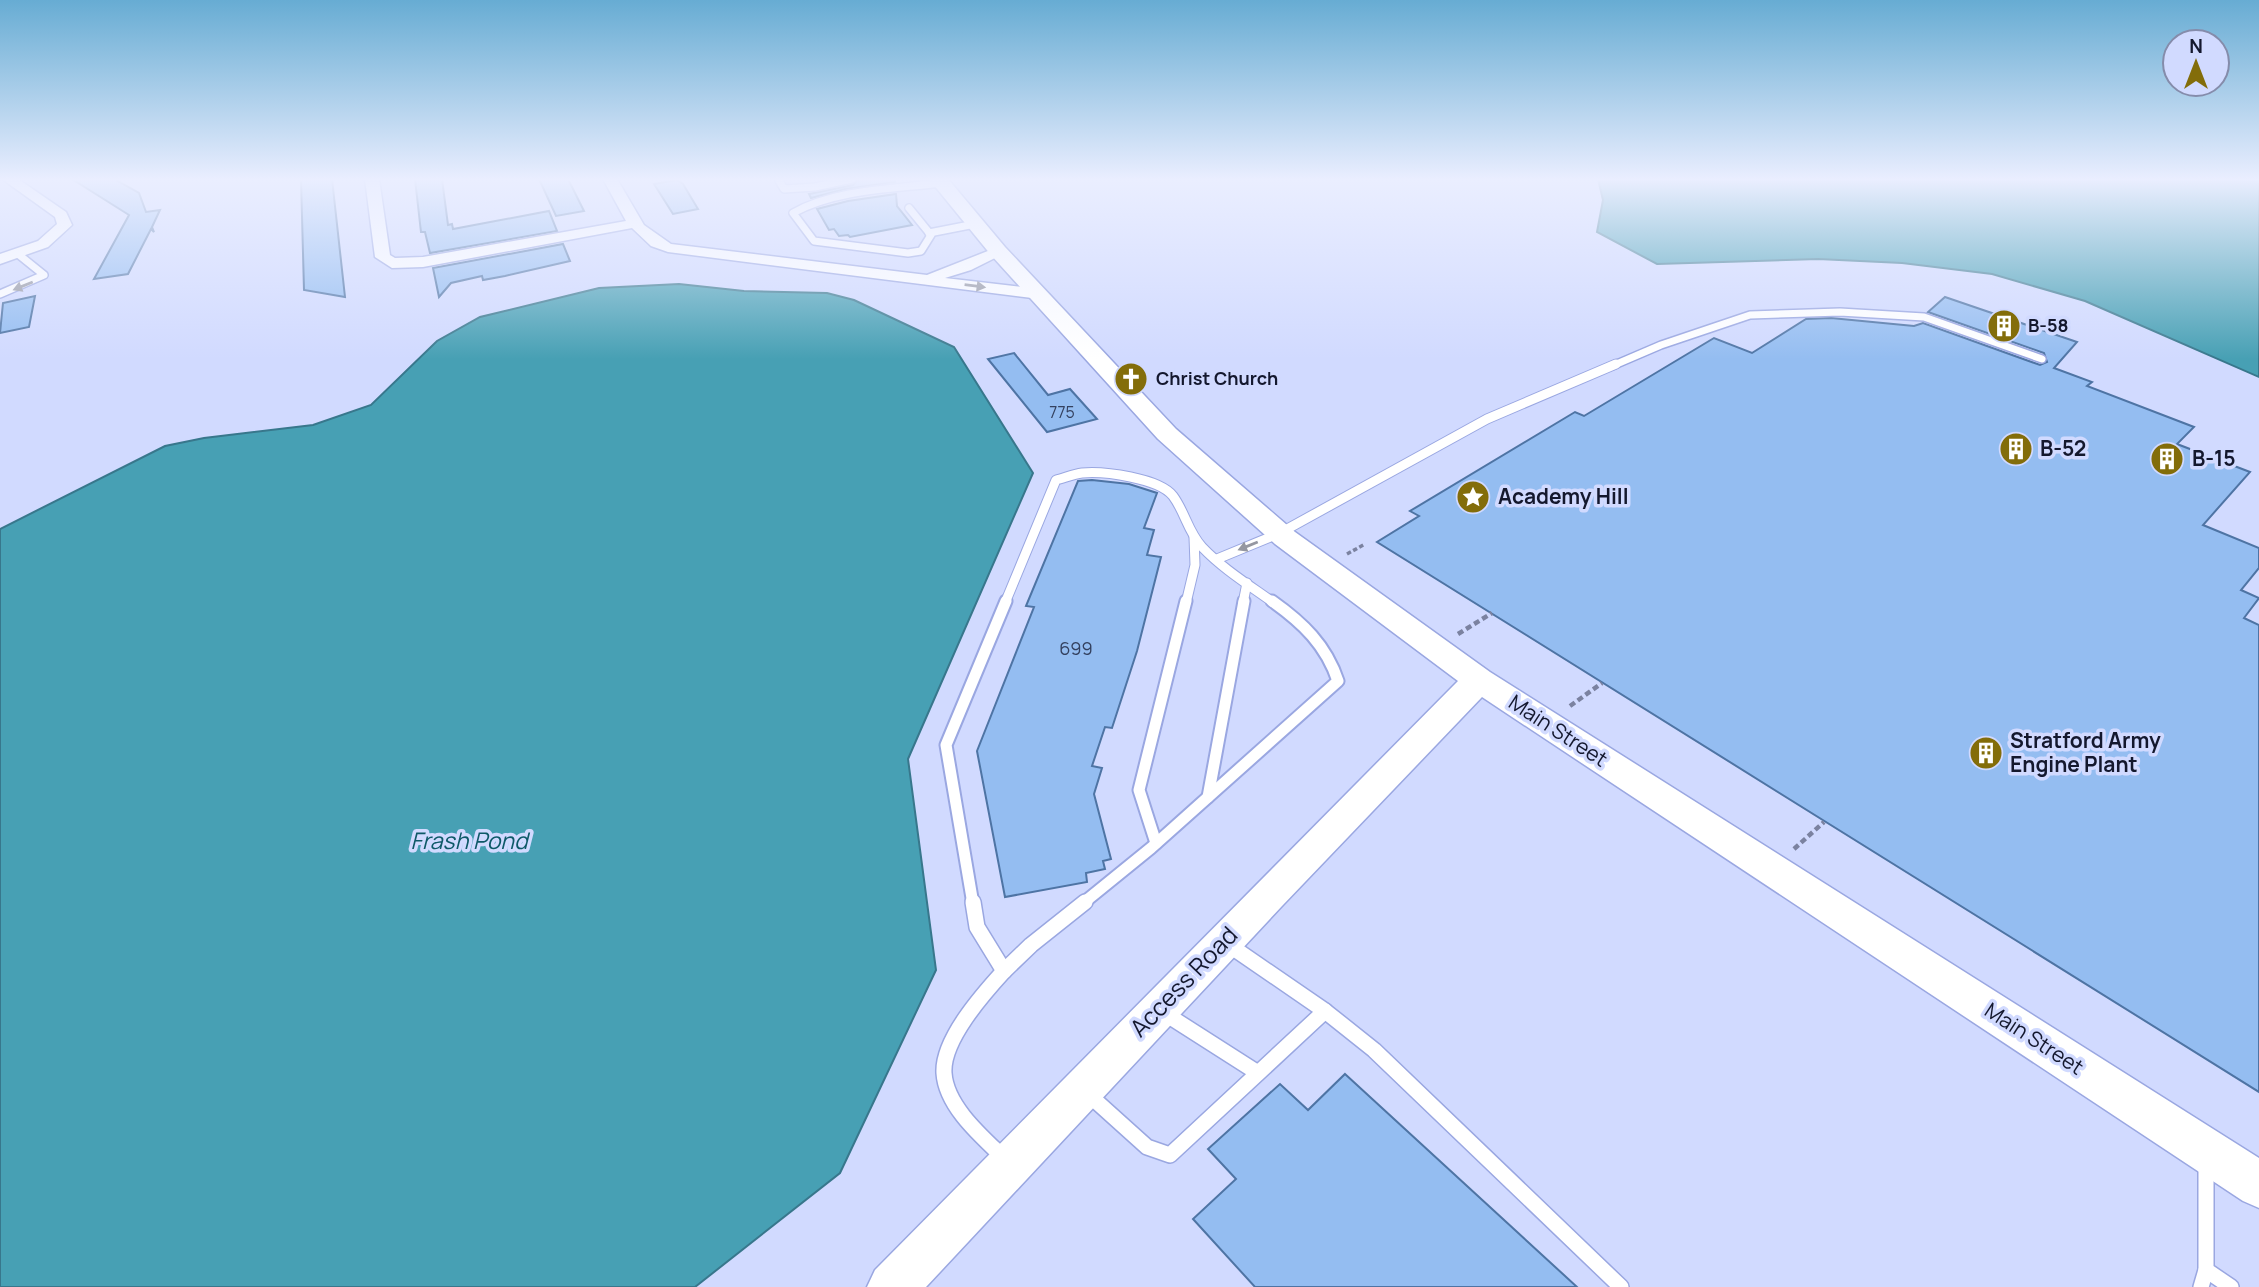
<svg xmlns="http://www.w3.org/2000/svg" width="2259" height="1287" font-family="Manrope,sans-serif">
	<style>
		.water { fill: #47a0b4; stroke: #38778c; stroke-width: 2 }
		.building { fill: #94bdf1; stroke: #4e74a4; stroke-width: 2 }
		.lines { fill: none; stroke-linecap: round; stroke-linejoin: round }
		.service-far3-casing { stroke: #9aa7e1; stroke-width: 10 }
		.service-far2-casing { stroke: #9aa7e1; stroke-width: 11 }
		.service-far1-casing { stroke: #9aa7e1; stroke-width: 15 }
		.service-casing { stroke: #9aa7e1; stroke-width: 18 }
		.minor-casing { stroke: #9aa7e1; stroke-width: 3 }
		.secondary-casing { stroke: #9aa7e1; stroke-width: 3 }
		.path-far1 { stroke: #7b82a0; stroke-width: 3.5; stroke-dasharray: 4.5 2.5; stroke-linecap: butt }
		.path { stroke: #7b82a0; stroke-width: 4.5; stroke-dasharray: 6 3.5; stroke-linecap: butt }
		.service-far3 { stroke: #fff; stroke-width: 7 }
		.service-far2 { stroke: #fff; stroke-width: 9 }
		.service-far1 { stroke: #fff; stroke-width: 11 }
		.service { stroke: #fff; stroke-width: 15 }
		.minor { fill: #fff; fill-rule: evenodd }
		.secondary { fill: #fff; fill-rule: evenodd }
		.oneway { fill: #9597a1 }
		.labels { text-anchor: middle; stroke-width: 7; stroke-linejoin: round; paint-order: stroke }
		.far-number-label { font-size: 16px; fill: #34415f }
		.far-poi-label { font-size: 18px; font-weight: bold; fill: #14182e; stroke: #d1daff; text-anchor: start }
		.number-label { font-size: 18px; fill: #34415f }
		.poi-label { font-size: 21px; font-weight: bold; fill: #14182e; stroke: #d1daff; text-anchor: start }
		.street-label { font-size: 21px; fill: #14182e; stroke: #d1daff }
		.water-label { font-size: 23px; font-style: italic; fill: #0e5968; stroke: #d1daff }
		.near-street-label { font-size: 24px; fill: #14182e; stroke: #d1daff }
	</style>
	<rect width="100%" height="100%" fill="#d1daff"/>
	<g class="water">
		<polygon points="1598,179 2259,179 2259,377 2085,301 1992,274 1902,263 1818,259 1657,264 1597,232 1603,200"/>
		<polygon points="679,284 744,291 827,293 854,300 954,347 1033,473 908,759 936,970 840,1173 695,1287 0,1287 0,529 165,446 204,438 313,425 371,405 437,341 480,317 599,288"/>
	</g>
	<g class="building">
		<polygon points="72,179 114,179 139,193 146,212 160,210 152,227 154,232 151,229 128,274 94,279 129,215"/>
		<polygon points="301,179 332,179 345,297 304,290"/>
		<polygon points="415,179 442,179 448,225 452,224 453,229 549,211 557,231 430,253 425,232 421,232"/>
		<polygon points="539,179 568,179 584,211 556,216"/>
		<polygon points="858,179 895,179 895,182 845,189 811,198 809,194 853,185"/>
		<polygon points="677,180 683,184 698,209 673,214 654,184"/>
		<polygon points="896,194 897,206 912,225 850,237 848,235 839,236 834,229 829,230 817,209 848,201"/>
		<polygon points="563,244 570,261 505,276 483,280 482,276 451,283 439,297 433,268"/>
		<polygon points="35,296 29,327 0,333 3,303"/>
		<polygon points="1945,297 2077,342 2054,368 2092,382 2087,386 2194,427 2177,444 2250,472 2203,525 2259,548 2259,568 2241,590 2259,598 2244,618 2259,625 2259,1092 1377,542 1419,516 1410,511 1575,412 1584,416 1714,338 1752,353 1806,319 1831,318 1914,326 1923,323 2040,365 2047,362 2044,353 1928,312"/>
		<polygon points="1014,353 1048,395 1070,389 1097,419 1047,432 988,359"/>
		<polygon points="1092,480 1129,484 1157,493 1144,528 1154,530 1147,555 1161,557 1137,651 1112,728 1105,727 1092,766 1102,768 1094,794 1111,859 1103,861 1105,869 1086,873 1087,882 1005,897 977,751 1034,607 1026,606 1078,481"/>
		<polygon points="1345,1074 1577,1287 1255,1287 1193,1219 1236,1179 1208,1149 1280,1084 1308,1110"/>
	</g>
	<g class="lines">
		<defs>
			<g id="service-far3">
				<polyline points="778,179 784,189 815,187 852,179"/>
				<path d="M909,208L931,235L921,251L908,253L814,241L793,213C836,189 894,189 941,183"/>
				<polyline points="929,233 975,224"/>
				<polyline points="0,294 44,275 18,254"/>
				<polyline points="1612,366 1661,345 1750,315 1840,312 1924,317 2042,359"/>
			</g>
			<g id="service-far2">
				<polyline points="1217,559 1280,533 1487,419 1616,364"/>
				<path d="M1005,603L1056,480C1064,478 1074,474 1082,473C1104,471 1159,478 1173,496C1185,512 1188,532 1202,547C1223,569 1249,585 1274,603"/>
				<polyline points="1186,603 1195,565 1194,537"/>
				<polyline points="1243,603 1247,583"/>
			</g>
			<g id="service-far1">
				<polyline points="1208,797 1244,601"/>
				<polyline points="1156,843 1139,790 1186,601"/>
				<polyline points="973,904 946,745 1006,601"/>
				<path d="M1082,904L1151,848L1338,681C1326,645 1303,623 1272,601"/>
			</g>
			<g id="service">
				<polyline points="973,902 977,927 1004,971"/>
				<polyline points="1229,945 1325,1011 1374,1050 1621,1287"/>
				<polyline points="1004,971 1031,945 1085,902"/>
				<polyline points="1164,1013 1258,1073"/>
				<polyline points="1087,1093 1147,1147 1170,1155 1325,1011"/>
				<path d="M1003,1157C981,1136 946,1106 944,1073C942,1040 983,994 1004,971"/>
				<polyline points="2206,1165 2206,1270 2231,1287"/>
				<polyline points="2201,1287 2206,1270"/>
			</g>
			<g id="minor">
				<polygon points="2,179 18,179 66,212 72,225 48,247 0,264 0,254 38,241 57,224 55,217"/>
				<polygon points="365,179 379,179 390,255 395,258 423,257 626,221 603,179 617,179 644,225 671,244 927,275 998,247 1003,248 1005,251 1003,254 971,270 945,278 1040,289 1048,294 1040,299 668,252 651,246 632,228 423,267 392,268 375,257"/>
			</g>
			<polygon id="secondary" points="929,179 948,179 1005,247 1176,429 1295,532 1490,672 2259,1158 2259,1208 2243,1201 1482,697 1282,906 926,1287 867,1287 875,1270 1458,681 1275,544 1158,439 991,255"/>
		</defs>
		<use href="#service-far3" class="service-far3-casing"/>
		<use href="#service-far2" class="service-far2-casing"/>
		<use href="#service-far1" class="service-far1-casing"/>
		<use href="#service" class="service-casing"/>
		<use href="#minor" class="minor-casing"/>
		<use href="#secondary" class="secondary-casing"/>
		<polyline class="path-far1" points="1347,554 1365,544"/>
		<g class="path">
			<polyline points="1458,634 1492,613"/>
			<polyline points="1570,706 1602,683"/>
			<polyline points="1794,849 1824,822"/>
		</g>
		<use href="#service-far3" class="service-far3"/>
		<use href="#service-far2" class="service-far2"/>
		<use href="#service-far1" class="service-far1"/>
		<use href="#service" class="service"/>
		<use href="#minor" class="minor"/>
		<use href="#secondary" class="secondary"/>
	</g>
	<defs><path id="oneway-solid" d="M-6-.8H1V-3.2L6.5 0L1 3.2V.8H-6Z" transform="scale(1.75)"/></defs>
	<g class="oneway">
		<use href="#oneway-solid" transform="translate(23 286) rotate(158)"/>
		<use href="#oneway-solid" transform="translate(975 286) rotate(7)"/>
		<use href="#oneway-solid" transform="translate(1248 546) rotate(158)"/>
	</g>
	<linearGradient id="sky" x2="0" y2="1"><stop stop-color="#67acd3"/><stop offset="0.5" stop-color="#eaeeff"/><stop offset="1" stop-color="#eaeeff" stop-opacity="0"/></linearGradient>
	<rect width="2259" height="359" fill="url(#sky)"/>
	<defs>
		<symbol id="building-disc" viewBox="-11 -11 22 22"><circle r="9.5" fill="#836d0a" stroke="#d1daff"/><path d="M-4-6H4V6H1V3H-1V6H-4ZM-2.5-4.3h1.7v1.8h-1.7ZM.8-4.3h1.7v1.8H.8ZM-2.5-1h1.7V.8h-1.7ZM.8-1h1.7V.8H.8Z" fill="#fff"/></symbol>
		<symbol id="church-disc" viewBox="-11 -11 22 22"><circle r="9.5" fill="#836d0a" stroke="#d1daff"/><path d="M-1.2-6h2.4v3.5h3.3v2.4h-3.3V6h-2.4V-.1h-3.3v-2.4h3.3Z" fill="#fff"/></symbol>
		<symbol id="sight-disc" viewBox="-11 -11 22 22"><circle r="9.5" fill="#836d0a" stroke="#d1daff"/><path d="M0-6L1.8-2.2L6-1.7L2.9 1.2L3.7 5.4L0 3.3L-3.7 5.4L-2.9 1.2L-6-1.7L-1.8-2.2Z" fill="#fff"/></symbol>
	</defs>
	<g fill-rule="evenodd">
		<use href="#building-disc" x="1985" y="307" width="38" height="38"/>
		<use href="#church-disc" x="1112" y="360" width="38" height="38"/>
		<use href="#building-disc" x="1997" y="430" width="38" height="38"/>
		<use href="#building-disc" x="2148" y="440" width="38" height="38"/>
		<use href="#sight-disc" x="1454" y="478" width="38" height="38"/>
		<use href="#building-disc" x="1967" y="734" width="38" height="38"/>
	</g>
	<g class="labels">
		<g class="far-number-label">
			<text x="1062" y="418">775</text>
		</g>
		<g class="far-poi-label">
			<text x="2028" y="332">B-58</text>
			<text x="1156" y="385">Christ Church</text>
		</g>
		<g class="number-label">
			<text x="1076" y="655">699</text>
		</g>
		<g class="poi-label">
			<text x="2040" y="456">B-52</text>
			<text x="2192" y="466">B-15</text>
			<text x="1498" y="504">Academy Hill</text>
			<text x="2010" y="748">Stratford Army<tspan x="2010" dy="24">Engine Plant</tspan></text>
		</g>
		<g class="street-label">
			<text transform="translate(1558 731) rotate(33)" y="7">Main Street</text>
			<text transform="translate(2034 1039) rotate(33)" y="7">Main Street</text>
		</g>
		<g class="water-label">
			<text x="469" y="849">Frash Pond</text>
		</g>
		<g class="near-street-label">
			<text transform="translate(1184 982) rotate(-46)" y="8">Access Road</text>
		</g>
	</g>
	<g transform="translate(2196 63)"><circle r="33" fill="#d1daff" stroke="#858cab" stroke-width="2"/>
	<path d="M0-5L12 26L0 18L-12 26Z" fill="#836d0a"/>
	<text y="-10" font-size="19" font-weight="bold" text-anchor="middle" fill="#14182e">N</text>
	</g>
</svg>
